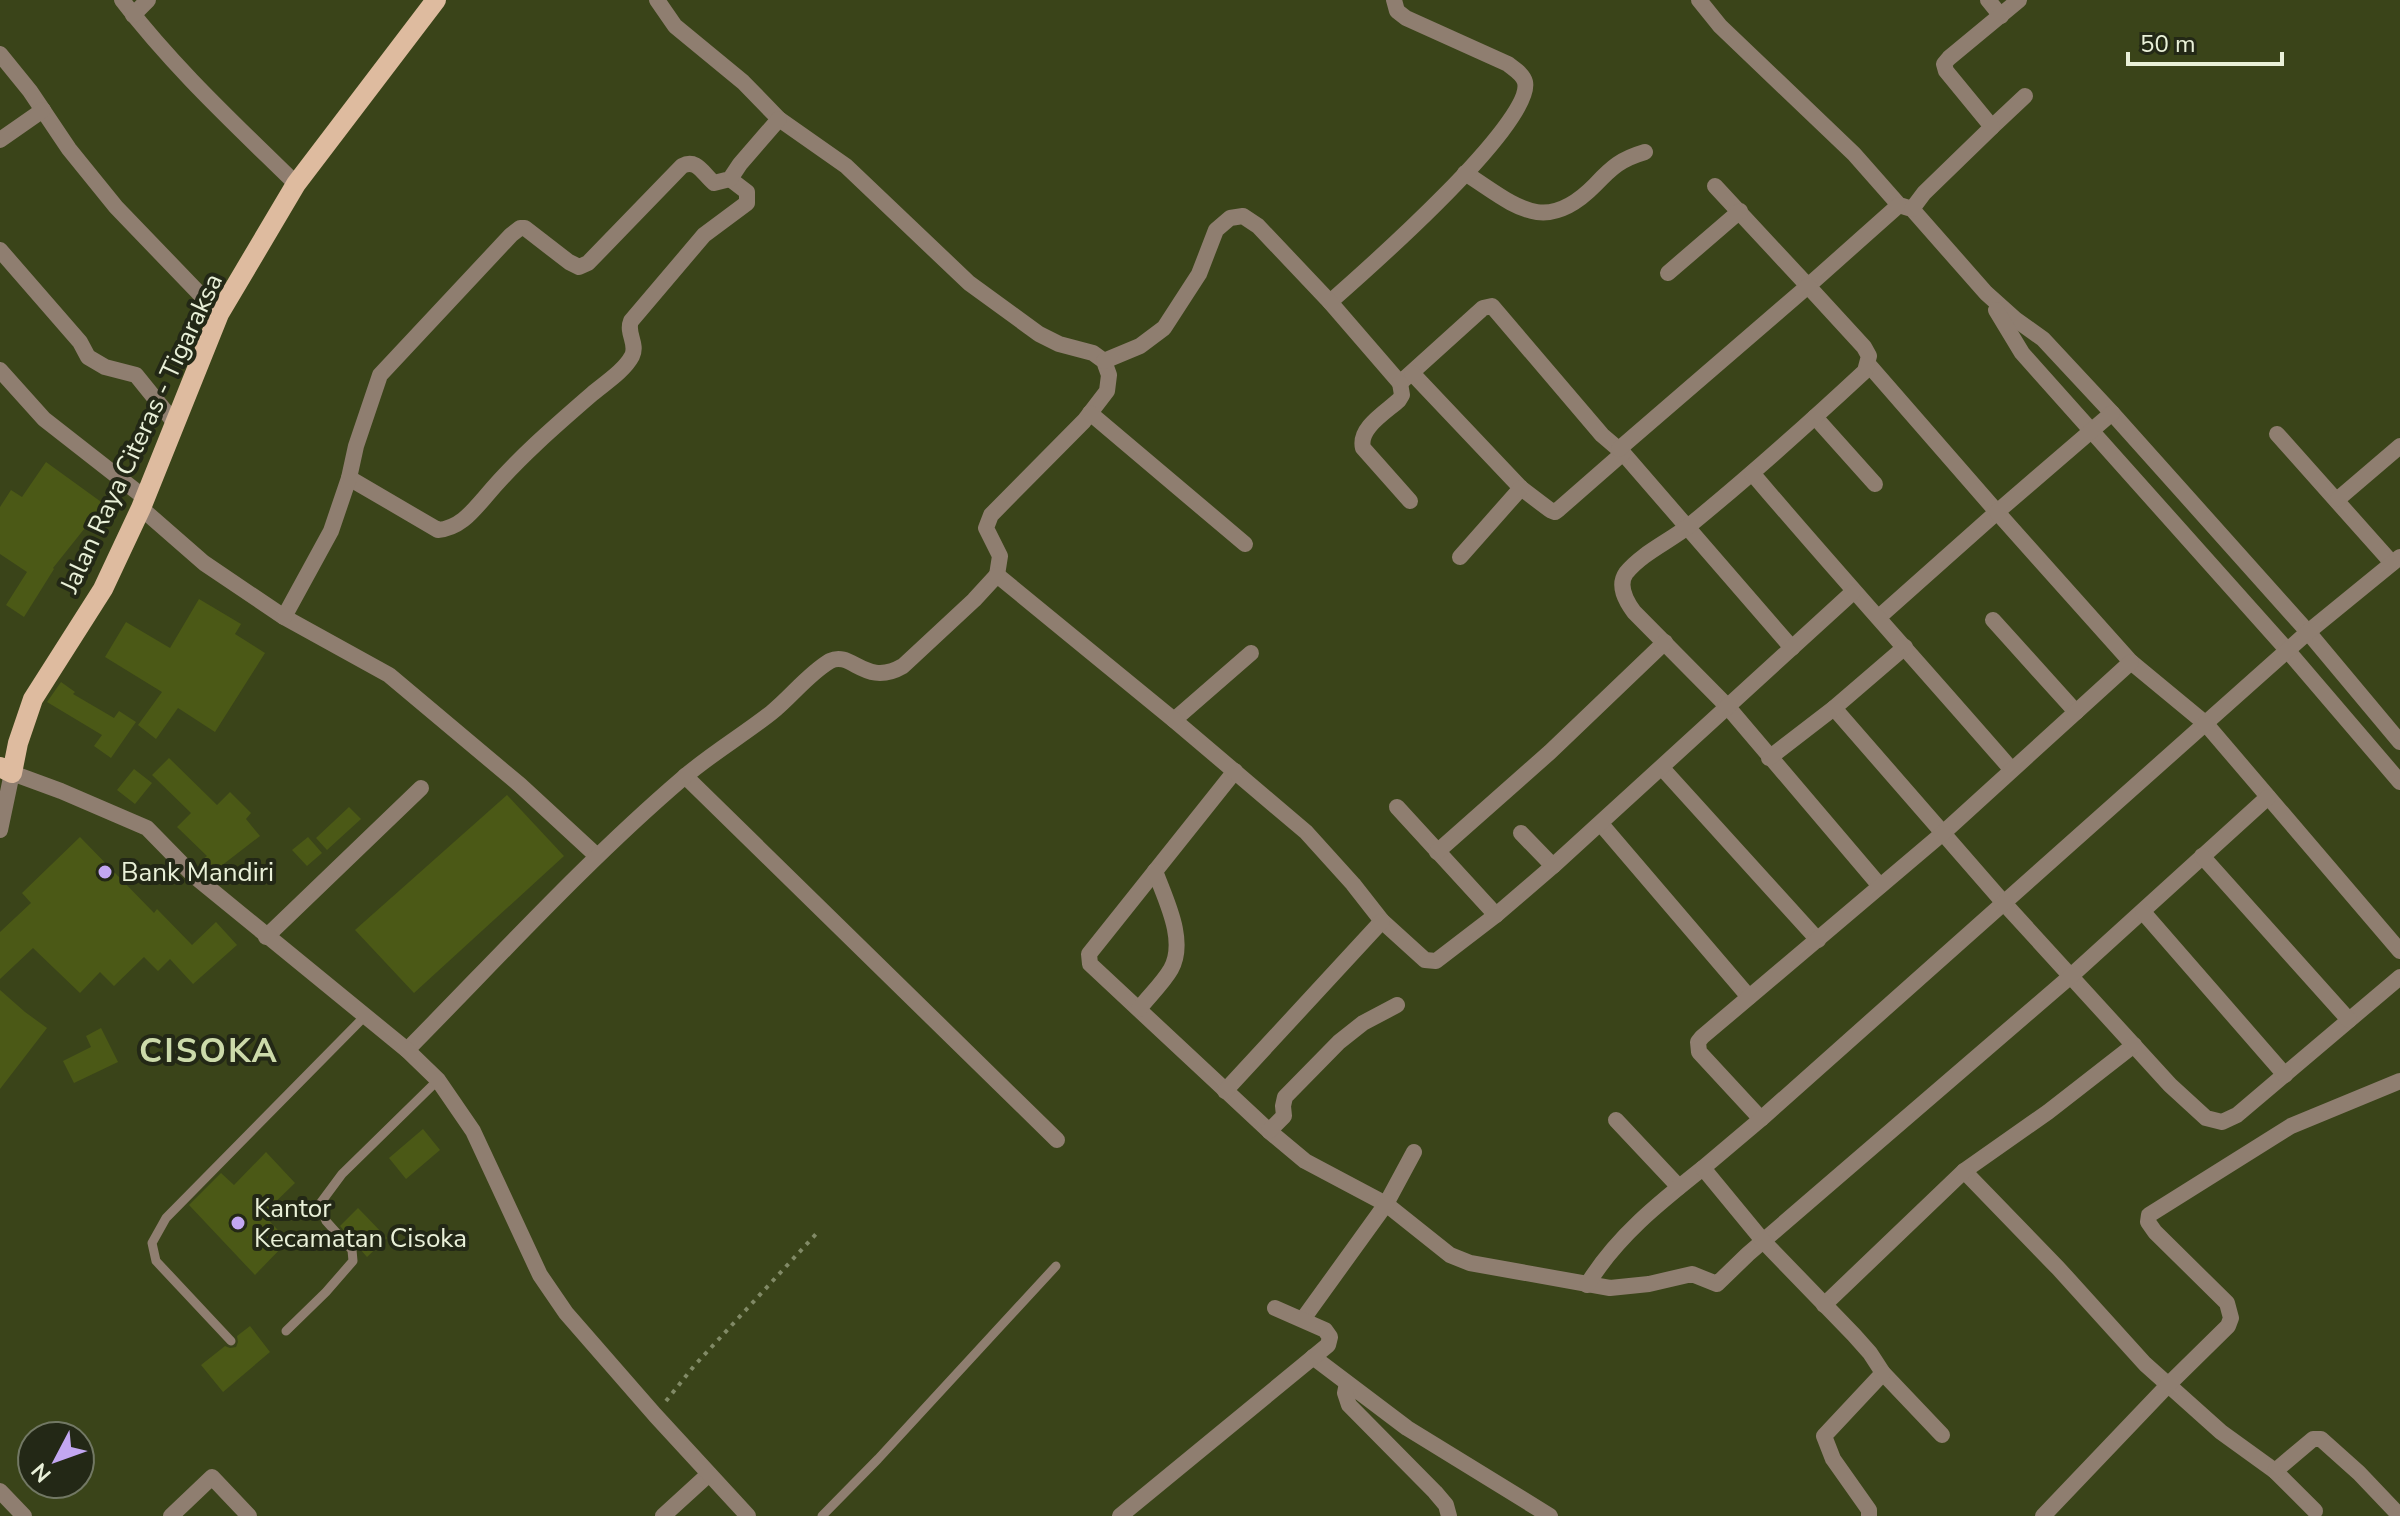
<svg xmlns="http://www.w3.org/2000/svg" width="2400" height="1516" font-family="'Nunito Sans',sans-serif">
	<style>
		.building { fill: #4b5916 }
		.lines { fill: none; stroke-linecap: round; stroke-linejoin: round }
		.path { stroke: #818a66; stroke-width: 4; stroke-dasharray: 4 6; stroke-linecap: butt }
		.service { stroke: #8f7e70; stroke-width: 9 }
		.minor { stroke: #8f7e70; stroke-width: 16 }
		.tertiary { stroke: #8f7e70; stroke-width: 16 }
		.primary { stroke: #debb9f; stroke-width: 20 }
		.poi-dot { fill: #c3a7f2; stroke: #232816; stroke-width: 3 }
		.labels { text-anchor: middle; stroke-width: 8; stroke-linejoin: round; paint-order: stroke }
		.street-label { font-size: 26px; fill: #e9f0d8; stroke: #232816 }
		.poi-label { font-size: 26px; fill: #e9f0d8; stroke: #232816; text-anchor: start }
		.district-label { font-size: 34px; font-weight: bold; letter-spacing: 2px; fill: #ccdaaa; stroke: #232816 }
	</style>
	<rect width="100%" height="100%" fill="#3a4419"/>
	<g class="building">
		<polygon points="46,462 104,504 53,568 54,569 24,617 6,605 27,572 0,554 0,507 11,490 22,497"/>
		<polygon points="199,599 241,624 235,634 265,653 215,732 178,708 156,739 138,725 162,692 105,657 126,622 170,648"/>
		<polygon points="61,682 75,692 73,694 114,718 119,711 136,722 111,758 94,746 102,735 47,702"/>
		<polygon points="169,758 217,805 230,792 251,813 246,819 260,836 212,873 202,860 207,856 177,827 191,813 152,775"/>
		<polygon points="134,769 152,783 135,804 117,790"/>
		<polygon points="507,795 564,856 414,993 355,930"/>
		<polygon points="349,807 361,819 327,850 316,838"/>
		<polygon points="80,837 154,913 157,909 192,945 216,922 237,945 193,984 170,959 158,971 144,957 114,986 100,972 80,993 33,948 0,979 0,932 31,903 22,893"/>
		<polygon points="308,837 322,853 307,866 292,850"/>
		<polygon points="0,990 25,1012 47,1028 0,1089"/>
		<polygon points="101,1028 118,1062 74,1083 63,1061 91,1047 86,1036"/>
		<polygon points="423,1129 440,1150 406,1179 389,1158"/>
		<polygon points="266,1152 295,1183 263,1214 288,1241 255,1275 189,1205 221,1173 234,1185"/>
		<polygon points="358,1208 387,1238 367,1257 340,1226"/>
		<polygon points="250,1326 270,1352 223,1392 201,1365 225,1346 230,1348 236,1347 238,1342 237,1336"/>
	</g>
	<g class="lines">
		<polyline class="path" points="666,1401 694,1366 817,1233"/>
		<g class="service">
			<polyline points="286,1331 326,1292 353,1261 352,1250 326,1221 319,1205 342,1174 438,1080"/>
			<polyline points="231,1341 156,1261 152,1243 166,1218 365,1016"/>
			<polyline points="822,1516 878,1459 1056,1266"/>
		</g>
		<g class="minor">
			<path d="M122,0C173,67 236,125 296,184"/>
			<polyline points="657,0 675,26 743,82 779,119 846,166 969,283 1039,334 1059,344 1093,353 1104,361 1109,375 1107,391 1084,421 991,515 986,528 1000,556 997,575"/>
			<polyline points="1699,0 1720,26 1854,154 1899,205 1912,209 1986,293 2015,319 2043,339 2112,413 2308,632 2400,742"/>
			<polyline points="1988,0 2001,16"/>
			<polyline points="133,15 148,0"/>
			<polyline points="0,54 30,91 69,149 116,207 219,314"/>
			<polyline points="1992,127 2025,96"/>
			<polyline points="0,140 43,110"/>
			<path d="M1465,173C1515,205 1544,237 1595,185C1612,167 1621,159 1645,152"/>
			<polyline points="1715,186 1808,286 1899,205"/>
			<polyline points="1912,209 1924,193 1992,127 1946,71 1944,64 1949,58 2019,0"/>
			<polyline points="0,250 80,342 88,357 105,367 136,375 174,422"/>
			<polyline points="1668,273 1740,211"/>
			<path d="M1330,302C1363,273 1535,122 1525,82C1523,74 1514,69 1508,64L1406,18L1397,11L1394,0"/>
			<polyline points="1996,310 2022,353 2288,651 2400,782"/>
			<polyline points="1104,361 1140,346 1164,328 1199,274 1216,230 1230,218 1243,216 1258,226 1330,302 1400,383 1483,308 1492,306 1602,435 1623,453 1792,648"/>
			<polyline points="1868,364 1997,512 1879,617"/>
			<polyline points="0,370 44,419 145,498"/>
			<polyline points="1412,373 1521,488 1550,510 1555,512 1559,509 1623,453"/>
			<path d="M1400,383L1402,395L1399,400C1386,412 1358,428 1363,448L1410,501"/>
			<polyline points="1090,413 1245,544"/>
			<polyline points="2112,413 1997,512 2131,662 2206,724 2400,951"/>
			<polyline points="1815,417 1875,484"/>
			<polyline points="2277,434 2392,563"/>
			<path d="M1619,449L1808,286L1864,347L1869,356L1865,371C1808,424 1750,476 1690,525C1670,541 1642,553 1626,573C1617,586 1626,601 1634,612L1727,706L1880,886"/>
			<path d="M1752,473C1837,573 1925,670 2011,769"/>
			<path d="M349,478L438,530C460,528 472,512 486,496C517,459 555,426 592,394C605,383 624,371 632,356C638,344 626,333 631,321L704,235L747,203V192L730,179"/>
			<polyline points="2338,499 2400,446"/>
			<polyline points="141,508 204,563 284,617 389,675 520,785 597,856"/>
			<polyline points="1460,557 1521,488"/>
			<path d="M284,617L331,531L349,478L356,446L380,375L511,235L520,228H525L569,262L579,267L588,263L682,166C697,158 703,174 714,183L730,179L740,164L779,119"/>
			<polyline points="1993,620 2076,712"/>
			<polyline points="1834,708 2003,902 2170,1085 2206,1118 2222,1122 2237,1115 2400,977"/>
			<polyline points="1174,720 1251,653"/>
			<polyline points="1769,758 1834,708 1905,647"/>
			<polyline points="1662,768 1818,940"/>
			<polyline points="1235,771 1089,954 1090,964 1269,1131 1305,1161 1386,1204 1450,1255 1470,1263 1610,1288 1649,1284 1692,1274 1717,1284 1748,1254 2072,975 2268,797"/>
			<polyline points="685,776 1057,1140"/>
			<polyline points="1397,807 1496,915"/>
			<polyline points="1601,824 1749,997"/>
			<polyline points="1521,833 1553,866"/>
			<polyline points="1437,852 1550,752 1665,642"/>
			<polyline points="2202,856 2349,1020"/>
			<polyline points="2143,912 2285,1075"/>
			<polyline points="266,937 421,788"/>
			<path d="M1139,1009C1149,996 1163,983 1171,969C1187,940 1165,899 1155,871"/>
			<path d="M407,1050C497,959 586,861 683,778C711,754 743,735 771,713C791,697 808,674 830,661C852,650 865,688 903,666L974,600L997,575L1174,720L1306,832L1353,884L1382,921L1425,960L1436,961L1496,915L1553,866L1853,592"/>
			<polyline points="1225,1091 1382,921"/>
			<polyline points="1761,1119 1699,1052 1698,1042 1702,1037 1943,833 2131,662"/>
			<polyline points="1616,1120 1679,1187"/>
			<polyline points="1269,1131 1284,1116 1283,1106 1285,1097 1339,1042 1363,1023 1397,1005"/>
			<polyline points="1964,1171 2058,1268 2145,1364 2221,1432 2275,1471 2315,1511"/>
			<path d="M1587,1285C1616,1237 1660,1202 1703,1168"/>
			<polyline points="1824,1305 1964,1171 2048,1112 2134,1045"/>
			<polyline points="1303,1319 1386,1204 1414,1152"/>
			<polyline points="1313,1357 1407,1428 1550,1516"/>
			<polyline points="1347,1383 1345,1393 1349,1405 1435,1492 1446,1505 1449,1516"/>
			<polyline points="1942,1435 1883,1373 1870,1353 1854,1335 1764,1242 1703,1168 1761,1119 2308,632 2400,557"/>
			<polyline points="2275,1471 2313,1439 2321,1439 2359,1473 2400,1516"/>
			<polyline points="0,1491 24,1516"/>
			<polyline points="171,1516 212,1477 249,1516"/>
			<polyline points="663,1516 709,1474"/>
			<polyline points="1120,1516 1328,1345 1330,1337 1325,1330 1275,1308"/>
			<polyline points="1869,1516 1869,1510 1833,1459 1824,1436 1883,1373"/>
			<polyline points="2043,1516 2168,1385 2228,1326 2231,1318 2227,1303 2155,1232 2148,1222 2149,1215 2291,1126 2400,1081"/>
		</g>
		<polyline class="tertiary" points="0,830 12,773 61,791 147,828 193,875 407,1050 438,1080 473,1131 540,1275 566,1313 655,1415 748,1516"/>
		<polyline class="primary" points="0,767 12,773 18,743 33,699 103,589 141,508 219,314 296,184 436,0"/>
	</g>
	<g class="poi-dot">
		<circle cx="105" cy="872" r="8"/>
		<circle cx="238" cy="1223" r="8"/>
	</g>
	<g class="labels">
		<g class="street-label">
			<text transform="translate(141 433) rotate(-65)" y="9">Jalan Raya Citeras - Tigaraksa</text>
		</g>
		<g class="poi-label">
			<text x="121" y="881">Bank Mandiri</text>
			<text x="254" y="1217">Kantor<tspan x="254" dy="30">Kecamatan Cisoka</tspan></text>
		</g>
		<g class="district-label">
			<text x="209" y="1062">CISOKA</text>
		</g>
	</g>
	<g transform="translate(56 1460) rotate(229)"><circle r="38" fill="#232816" stroke="#727864" stroke-width="2"/>
	<path d="M0-6L14 30L0 20L-14 30Z" fill="#c3a7f2"/>
	<text y="-12" font-size="22" font-weight="bold" text-anchor="middle" fill="#e9f0d8">N</text>
	</g>
	<path d="M2128 52v12h154v-12" fill="none" stroke="#e9f0d8" stroke-width="4"/>
	<text x="2140" y="52" font-size="24" fill="#e9f0d8" stroke="#232816" stroke-width="6" paint-order="stroke">50 m</text>
</svg>
